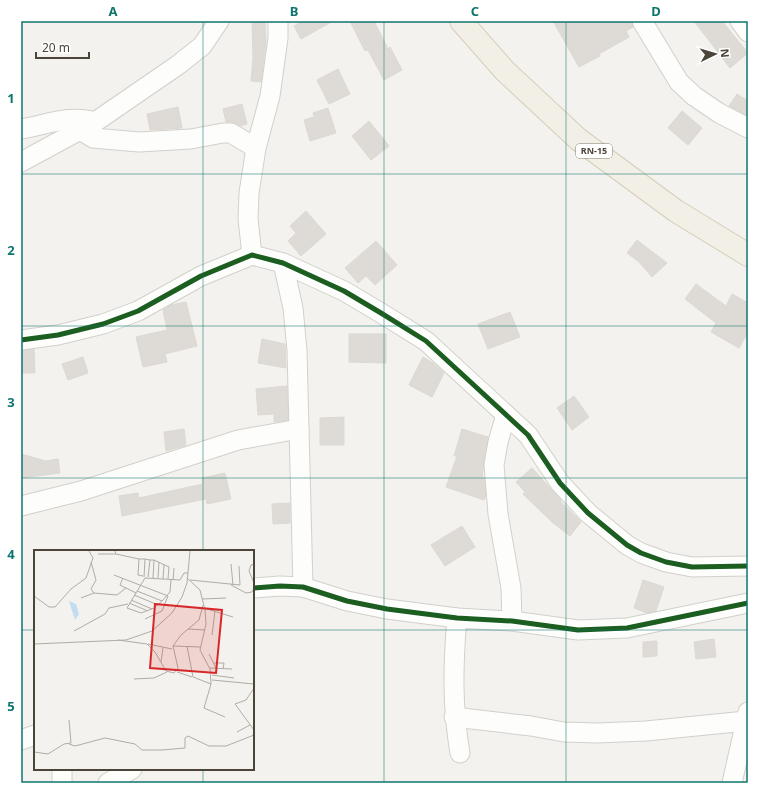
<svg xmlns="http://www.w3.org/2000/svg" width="769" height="804" font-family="'Noto Sans',sans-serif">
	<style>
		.building { fill: #dedbd6; stroke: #dcd9d4 }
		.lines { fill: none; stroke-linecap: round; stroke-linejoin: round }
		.minor-casing { stroke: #d2d0cb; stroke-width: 21 }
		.major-casing { stroke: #d6cebb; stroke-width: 24 }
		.minor { stroke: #fdfdfc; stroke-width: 19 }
		.major { stroke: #f2efe6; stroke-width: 22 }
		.cycleway-casing { stroke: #fff; stroke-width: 8 }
		.cycleway { stroke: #1b5e20; stroke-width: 5 }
		.grid { fill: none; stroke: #0f766e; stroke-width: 1; stroke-opacity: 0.55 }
		.labels { text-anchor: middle; stroke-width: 3.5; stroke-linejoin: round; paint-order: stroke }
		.shield { fill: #fff; stroke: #817c74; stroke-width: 1 }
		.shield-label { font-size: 9px; font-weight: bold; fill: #4b4439 }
		.inset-road { fill: none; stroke: #b0aca6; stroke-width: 1 }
		.view { fill: #d62828; fill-opacity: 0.15; stroke: #d62828; stroke-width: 2 }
		.inset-edge { fill: none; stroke: #4b4439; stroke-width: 2 }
		.neatline { fill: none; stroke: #0f766e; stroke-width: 1.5 }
		.grid-label { font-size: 13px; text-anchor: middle; font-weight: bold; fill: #0f766e }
	</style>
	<rect width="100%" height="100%" fill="#f4f2ee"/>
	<g class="building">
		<polygon points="252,21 265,21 266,41 261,82 251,81 253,58"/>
		<polygon points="303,21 333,21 301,39 294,26"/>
		<polygon points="350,21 374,21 388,49 390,47 402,70 384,80 368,50 365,51"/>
		<polygon points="553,21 631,21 633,27 626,31 629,37 599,54 600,56 579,67"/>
		<polygon points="694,21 722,21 748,53 730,68"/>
		<polygon points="338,69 350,94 329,104 317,80"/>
		<polygon points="737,94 748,101 748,116 729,106"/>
		<polygon points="242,104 247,124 240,126 231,122 226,122 223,109"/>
		<polygon points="178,107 182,128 150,130 147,114"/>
		<polygon points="328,108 336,133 310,141 304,120 314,117 313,113"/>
		<polygon points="682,111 702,128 688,145 668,128"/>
		<polygon points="369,121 389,146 371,160 352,136"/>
		<polygon points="306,211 326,234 301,256 288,241 296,233 290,226"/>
		<polygon points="637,240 667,263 652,277 639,262 627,253"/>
		<polygon points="376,241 397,265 375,285 366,276 358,283 345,268"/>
		<polygon points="696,284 726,306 732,294 748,303 748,332 739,348 711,332 716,323 685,299"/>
		<polygon points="186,302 197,346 165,354 167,362 143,367 136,337 167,330 163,310 171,305"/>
		<polygon points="510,312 520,337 488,349 478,324"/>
		<polygon points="349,334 386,334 386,363 349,362"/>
		<polygon points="262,339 285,344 286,368 258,363"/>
		<polygon points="34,349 35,373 21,373 21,351"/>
		<polygon points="83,357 88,373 68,380 62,364"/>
		<polygon points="423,357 433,363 444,373 432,397 409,385"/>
		<polygon points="287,386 288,420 274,422 274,414 258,415 256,389"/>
		<polygon points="574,396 589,417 572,430 557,408"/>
		<polygon points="344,417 344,445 320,445 320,418"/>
		<polygon points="184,429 186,445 166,451 164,432"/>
		<polygon points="462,429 488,437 482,477 484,478 486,496 484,500 446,487 457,456 454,456"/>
		<polygon points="21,454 46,461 58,459 60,473 21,478"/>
		<polygon points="532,468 561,500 560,501 581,522 570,536 552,522 523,494 525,492 516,482"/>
		<polygon points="225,473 231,499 207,504 206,499 122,516 119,496 138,493 139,498 203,484 202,478"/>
		<polygon points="290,503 290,523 273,524 272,504"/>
		<polygon points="462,526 475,547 445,566 431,545"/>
		<polygon points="643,580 664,587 656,611 647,613 634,608"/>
		<polygon points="714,639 716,657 696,659 694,642"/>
		<polygon points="657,641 657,656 643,657 643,642"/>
	</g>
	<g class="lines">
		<defs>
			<g id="minor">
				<polyline points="642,21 679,82 694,96 719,113 748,128"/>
				<polyline points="740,21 748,32"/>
				<path d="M21,129C46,125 70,114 95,122"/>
				<polyline points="80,130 93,138 139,142 191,139 223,133 231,133 256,148"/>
				<polyline points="21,162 95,122 178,65 202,46 219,21"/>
				<polyline points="252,255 248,219 249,193 256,148 270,96 278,38 278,21"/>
				<polyline points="283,263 293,308 297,350 303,587"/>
				<polyline points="21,340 58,335 103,324 138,311 201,276 252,255 283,263 344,291 381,313 426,341 528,435 560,483 588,513 627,545 641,553 666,562 692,567 748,566"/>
				<polyline points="506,415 498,442 494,465 498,514 511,588 512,621"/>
				<polyline points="21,506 81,491 238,440 299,429"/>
				<polyline points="253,588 280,586 303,587 347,601 387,609 457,618 512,621 578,630 627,628 748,603"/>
				<path d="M457,618C453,664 452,707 460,753"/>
				<polyline points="454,717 531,726 564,732 597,733 646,731 746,721"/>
				<polyline points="21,740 35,735"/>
				<polyline points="62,769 62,783"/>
				<polyline points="108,783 132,769"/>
				<polyline points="732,783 748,712"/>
			</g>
			<polyline id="major" points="461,21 505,71 578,139 676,211 748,255"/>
		</defs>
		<use href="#minor" class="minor-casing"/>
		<use href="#major" class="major-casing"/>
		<use href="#minor" class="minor"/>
		<use href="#major" class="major"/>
		<defs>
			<g id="cycleway">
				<polyline points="21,340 58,335 103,324 138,311 201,276 252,255 283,263 344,291 381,313 426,341 528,435 560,483 588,513 627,545 641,553 666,562 692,567 748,566"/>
				<polyline points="253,588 280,586 303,587 347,601 387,609 457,618 512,621 578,630 627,628 748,603"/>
			</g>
		</defs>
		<use href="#cycleway" class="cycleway-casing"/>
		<use href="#cycleway" class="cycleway"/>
	</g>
	<path class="grid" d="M203,21V551M384,21V783M566,21V783M21,174H748M21,326H748M21,478H748M21,630H35M253,630H748M203,769V783"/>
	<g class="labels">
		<rect class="shield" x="576" y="144" width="36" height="14" rx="3"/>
		<g class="shield-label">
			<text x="594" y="154">RN-15</text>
		</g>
	</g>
	<g transform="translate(34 550)">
		<rect width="220" height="220" fill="#f4f2ee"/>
		<path d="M35,51L42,54L45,64L41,70Z" fill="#c0ddf1"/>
		<path class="inset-road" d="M81,1L82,4L105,9M64,4H82M57,12L62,30L57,39L60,43L83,45L92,38M197,14L199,35M220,14L217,15L215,21L220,33M80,25L134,46L128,61L111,69M109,26L104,25L105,9H111M110,27L111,9L116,10M114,27L116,10H120L135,17L134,29M89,28L86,35L102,43M119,28L120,10M124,28L125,12M129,29L130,15M139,30L140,18M156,30L206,35L205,16M197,35L212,43L218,42L220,38M103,41L128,51L136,42L137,30M100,45L124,55M0,46L15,57H21L37,39L52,28L59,8L55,1M47,48L60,43M168,49L192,48M97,50L118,59M128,51L120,58L107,63L93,58L111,28L146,30L150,23H154M95,53L114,61M170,58L199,67M154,79L171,80M40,81L71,64L75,58L94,54M178,85L181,61M84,90L113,94L121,102L132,121L140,123L144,118L139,96L147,85L165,70L169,55M0,94L92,90L118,81L138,63L148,47L153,33L156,1M114,94L138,99M139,96L166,97M153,96L159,127L177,134L176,119L166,100L172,74L171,60L166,40L153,28M175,104L182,118M127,112L129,98M180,113H190L189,119M176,118L198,119M143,122L158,127M178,125L200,128M100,129L120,128L133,122M178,130L220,134M177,134L170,158L191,167M220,138L212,150L201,154L220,180M203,182L216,175M35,194L41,196L71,188L101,194L108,200H128L151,198V188L154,186L175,196H192L220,185M0,202L14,204L30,194L37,193L35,170"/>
		<path class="view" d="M121,54L188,60L182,123L116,118Z"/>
		<rect width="220" height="220" class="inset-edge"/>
	</g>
	<rect width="769" height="804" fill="none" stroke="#ffffff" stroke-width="44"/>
	<g transform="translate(715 54) rotate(85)" stroke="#ffffff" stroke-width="3" paint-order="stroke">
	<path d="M0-3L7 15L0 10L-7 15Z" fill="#4b4439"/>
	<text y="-6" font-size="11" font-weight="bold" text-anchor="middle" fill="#4b4439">N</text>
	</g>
	<path d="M36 52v6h53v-6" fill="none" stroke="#4b4439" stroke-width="2"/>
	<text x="42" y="52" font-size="12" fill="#4b4439" stroke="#ffffff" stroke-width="3" paint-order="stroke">20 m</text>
	<rect x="22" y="22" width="725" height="760" class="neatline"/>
	<g class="grid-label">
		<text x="113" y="16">A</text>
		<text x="294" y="16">B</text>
		<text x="475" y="16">C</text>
		<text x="656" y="16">D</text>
		<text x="11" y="103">1</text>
		<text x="11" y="255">2</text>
		<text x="11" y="407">3</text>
		<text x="11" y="559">4</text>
		<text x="11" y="711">5</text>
	</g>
</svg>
